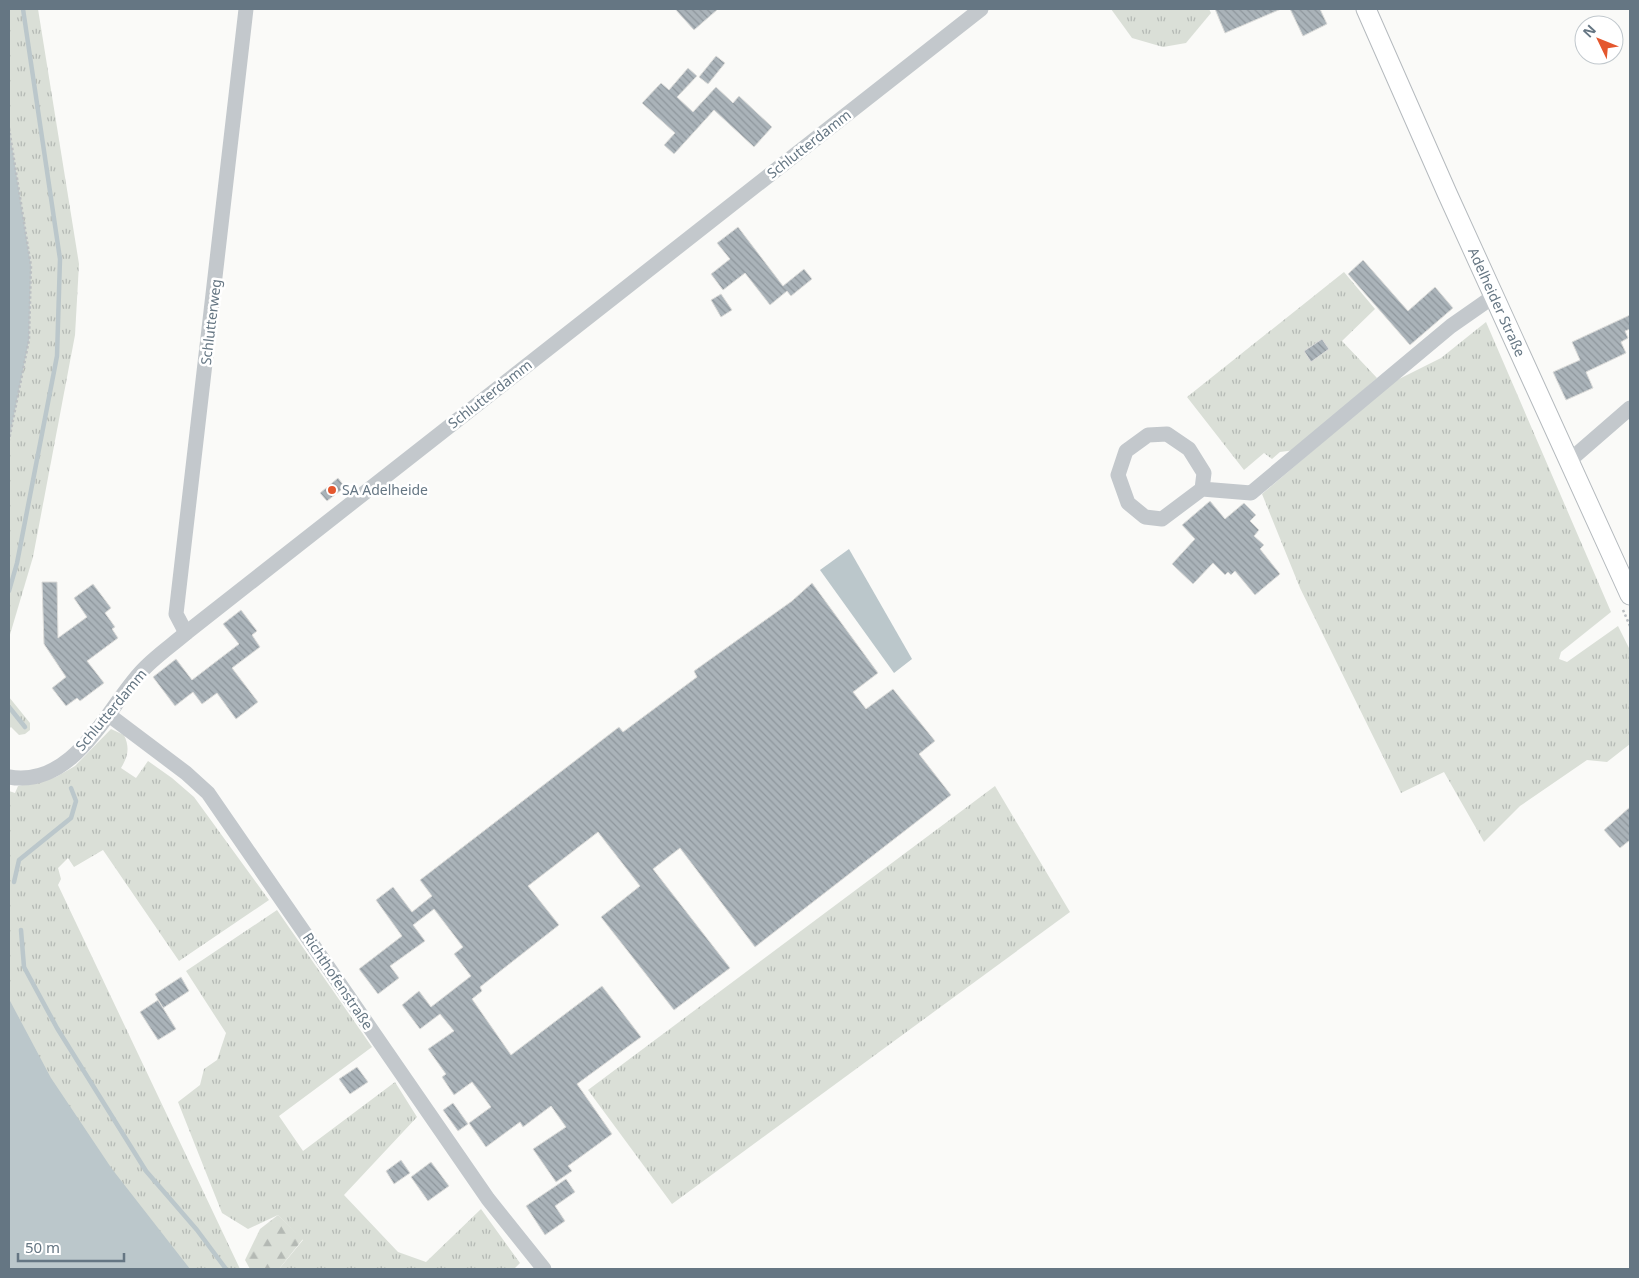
<svg xmlns="http://www.w3.org/2000/svg" width="1639" height="1278" font-family="'Noto Sans',sans-serif">
	<style>
		.grass { fill: url(#grass-tufts) }
		.forest { fill: url(#forest-firs) }
		.water { fill: #bbc7cb }
		.lines { fill: none; stroke-linecap: round; stroke-linejoin: round }
		.stream { stroke: #bbc7cb; stroke-width: 4.5 }
		.building { fill: url(#building-back-hatch); stroke: #dcdcda }
		.major-casing { stroke: #b5babe; stroke-width: 21 }
		.path { stroke: #bbbfc2; stroke-width: 2.5; stroke-dasharray: 2.5 2.5; stroke-linecap: butt }
		.minor { stroke: #c3c8cc; stroke-width: 15 }
		.major { stroke: #fff; stroke-width: 19 }
		.poi-dot { fill: #e4572e; stroke: #fff; stroke-width: 2 }
		.labels { text-anchor: middle; stroke-width: 5; stroke-linejoin: round; paint-order: stroke }
		.street-label { font-size: 14px; fill: #657683; stroke: #fff }
		.poi-label { font-size: 14px; fill: #657683; stroke: #fff; text-anchor: start }
	</style>
	<defs>
		<pattern id="grass-tufts" width="24" height="20" patternUnits="userSpaceOnUse" patternTransform="scale(1.25)"><rect width="24" height="20" fill="#dadfd7"/><path d="M3 7l-1-3M5 7V3M7 7l1-3M15 17l-1-3M17 17v-4M19 17l1-3" fill="none" stroke="#b4b9b4"/></pattern>
		<pattern id="forest-firs" width="22" height="20" patternUnits="userSpaceOnUse" patternTransform="scale(1.25)"><rect width="22" height="20" fill="#dadfd7"/><path d="M5 1l3.5 6h-7zM16 11l3.5 6h-7z" fill="#b4b9b4"/></pattern>
		<pattern id="building-back-hatch" width="6" height="6" patternUnits="userSpaceOnUse" patternTransform="scale(1.25)"><rect width="6" height="6" fill="#aab3b9"/><path d="M-1 5l2 2M0 0l6 6M5-1l2 2" fill="none" stroke="#8e969c"/></pattern>
	</defs>
	<rect width="100%" height="100%" fill="#fafaf8"/>
	<g class="grass">
		<polygon points="9,9 38,9 79,264 75,335 33,557 9,638"/>
		<polygon points="1111,9 1209,9 1211,13 1186,43 1163,47 1132,38"/>
		<polygon points="1344,272 1375,309 1342,341 1377,378 1295,450 1280,452 1272,459 1264,453 1244,470 1187,397"/>
		<polygon points="1486,322 1611,612 1561,652 1559,659 1567,662 1618,626 1630,650 1630,744 1607,762 1587,760 1520,806 1484,842 1444,772 1401,793 1300,588 1262,494 1393,382 1441,358"/>
		<polygon points="9,697 30,723 30,730 25,734 19,735 11,727 9,729"/>
		<path d="M111,729L124,735C130,748 128,756 121,768L136,778L148,761L172,778L194,797L269,900L179,961L103,850L74,867L68,858L58,868L61,879L58,885L240,1269H9V791L15,793L18,786L56,777L75,766Z"/>
		<polygon points="995,786 1070,912 672,1204 588,1090"/>
		<polygon points="277,910 372,1047 279,1116 303,1151 395,1082 417,1117 344,1195 398,1252 426,1262 481,1209 520,1263 514,1269 279,1269 303,1240 278,1215 248,1229 222,1213 178,1102 200,1085 204,1069 217,1060 226,1033 186,971"/>
	</g>
	<polygon class="forest" points="278,1215 303,1239 279,1269 250,1269 245,1260 260,1229"/>
	<g class="water">
		<polygon points="9,128 31,266 29,340 9,440"/>
		<polygon points="849,549 912,659 894,673 820,570"/>
		<polygon points="9,999 51,1078 112,1169 190,1269 9,1269"/>
	</g>
	<g class="lines">
		<g class="stream">
			<polyline points="9,591 17,563 57,356 60,259 23,9"/>
			<polyline points="9,707 25,727"/>
			<polyline points="14,882 19,860 71,818 76,801 71,788"/>
			<polyline points="21,930 24,967 57,1028 146,1171 197,1230 226,1269"/>
		</g>
	</g>
	<g class="building">
		<polygon points="675,9 718,9 694,30"/>
		<polygon points="1215,9 1281,9 1225,33"/>
		<polygon points="1290,9 1320,9 1327,24 1303,36"/>
		<polygon points="716,56 725,63 708,84 699,77"/>
		<polygon points="688,68 697,76 677,97 693,112 716,87 733,103 739,96 772,127 754,147 714,110 674,154 664,145 675,133 642,103 661,83 669,90"/>
		<polygon points="738,227 783,286 804,269 812,279 791,296 787,291 770,305 745,273 723,290 711,274 730,259 717,243"/>
		<polygon points="1363,260 1408,311 1435,287 1453,308 1410,345 1348,274"/>
		<polygon points="721,294 732,310 721,317 711,300"/>
		<polygon points="1630,315 1630,329 1625,331 1628,338 1621,342 1626,353 1586,372 1593,388 1566,400 1553,372 1580,360 1572,342"/>
		<polygon points="1322,339 1329,349 1311,362 1304,351"/>
		<polygon points="338,478 345,487 327,501 320,493"/>
		<polygon points="1210,501 1225,519 1244,503 1256,515 1250,521 1259,530 1254,536 1264,545 1260,549 1280,574 1255,595 1235,571 1231,575 1228,572 1225,575 1213,563 1193,584 1172,564 1195,539 1182,525"/>
		<polygon points="42,582 57,582 58,638 87,617 74,598 93,584 111,608 105,613 115,627 112,629 118,638 87,661 104,683 80,701 77,698 66,706 52,688 66,677 44,644"/>
		<polygon points="812,583 878,673 853,692 866,709 893,689 935,741 919,754 951,795 755,947 680,848 653,869 730,968 674,1010 601,917 640,886 598,832 528,886 559,925 480,987 482,991 472,999 511,1055 602,986 641,1037 577,1084 612,1134 568,1166 572,1171 556,1182 533,1149 566,1127 551,1106 523,1127 520,1122 486,1147 469,1123 491,1107 472,1082 454,1095 442,1077 446,1074 428,1049 454,1031 440,1014 420,1029 402,1005 419,991 431,1007 471,976 454,954 463,947 434,909 413,925 425,941 390,966 399,978 378,994 359,969 402,936 376,900 393,887 412,912 432,896 420,880 619,727 623,732 697,677 694,671 792,601"/>
		<polygon points="241,610 257,631 252,635 260,647 232,668 258,702 236,719 217,693 202,704 193,692 175,706 153,677 176,659 192,680 239,644 223,624"/>
		<polygon points="1630,807 1630,840 1620,848 1604,830"/>
		<polygon points="181,977 189,991 163,1008 155,994"/>
		<polygon points="158,1000 176,1029 158,1040 140,1012"/>
		<polygon points="357,1067 368,1082 350,1094 339,1079"/>
		<polygon points="453,1103 468,1124 458,1131 443,1110"/>
		<polygon points="401,1160 410,1173 394,1184 386,1171"/>
		<polygon points="431,1162 449,1186 428,1201 411,1177"/>
		<polygon points="566,1179 575,1192 555,1206 565,1221 545,1235 526,1206"/>
	</g>
	<g class="lines">
		<defs>
			<g id="major">
				<path id="s1" d="M1366,9L1447,193L1630,595"/>
			</g>
		</defs>
		<use href="#major" class="major-casing"/>
		<g class="path">
			<polyline points="9,128 31,266 29,340 9,440"/>
			<polyline points="1623,610 1630,626"/>
		</g>
		<g class="minor">
			<polyline points="1569,461 1630,408"/>
			<polyline points="1202,489 1204,473 1189,449 1167,434 1148,435 1126,451 1118,475 1128,503 1145,517 1162,519 1202,489 1251,493 1451,326 1494,296"/>
			<polyline points="186,633 176,614 246,9"/>
			<polyline points="109,715 186,773 208,793 488,1199 544,1269"/>
			<path d="M9,777C73,788 105,712 140,673C153,658 171,646 186,633L981,9"/>
		</g>
		<use href="#major" class="major"/>
	</g>
	<circle class="poi-dot" cx="332" cy="490" r="5"/>
	<g class="labels">
		<g class="street-label">
			<text transform="translate(809 144) rotate(-38)" y="5">Schlutterdamm</text>
			<text dy="5" stroke="none"><textPath href="#s1" startOffset="321">Adelheider Straße</textPath></text>
			<text transform="translate(211 322) rotate(-83)" y="5">Schlutterweg</text>
			<text transform="translate(490 394) rotate(-38)" y="5">Schlutterdamm</text>
			<text transform="translate(111 710) rotate(-50)" y="5">Schlutterdamm</text>
			<text transform="translate(338 981) rotate(56)" y="5">Richthofenstraße</text>
		</g>
		<g class="poi-label">
			<text x="342" y="495">SA Adelheide</text>
		</g>
	</g>
	<rect width="1639" height="1278" fill="none" stroke="#657683" stroke-width="20"/>
	<g transform="translate(1599 40) rotate(313)"><circle r="24" fill="#ffffff" stroke="#c1c8cd"/>
	<path d="M0-4L9 19L0 12L-9 19Z" fill="#e4572e"/>
	<text y="-8" font-size="14" font-weight="bold" text-anchor="middle" fill="#657683">N</text>
	</g>
	<path d="M18 1253v8h106v-8" fill="none" stroke="#657683" stroke-width="2.5"/>
	<text x="25" y="1253" font-size="15" fill="#657683" stroke="#ffffff" stroke-width="4" paint-order="stroke">50 m</text>
</svg>
